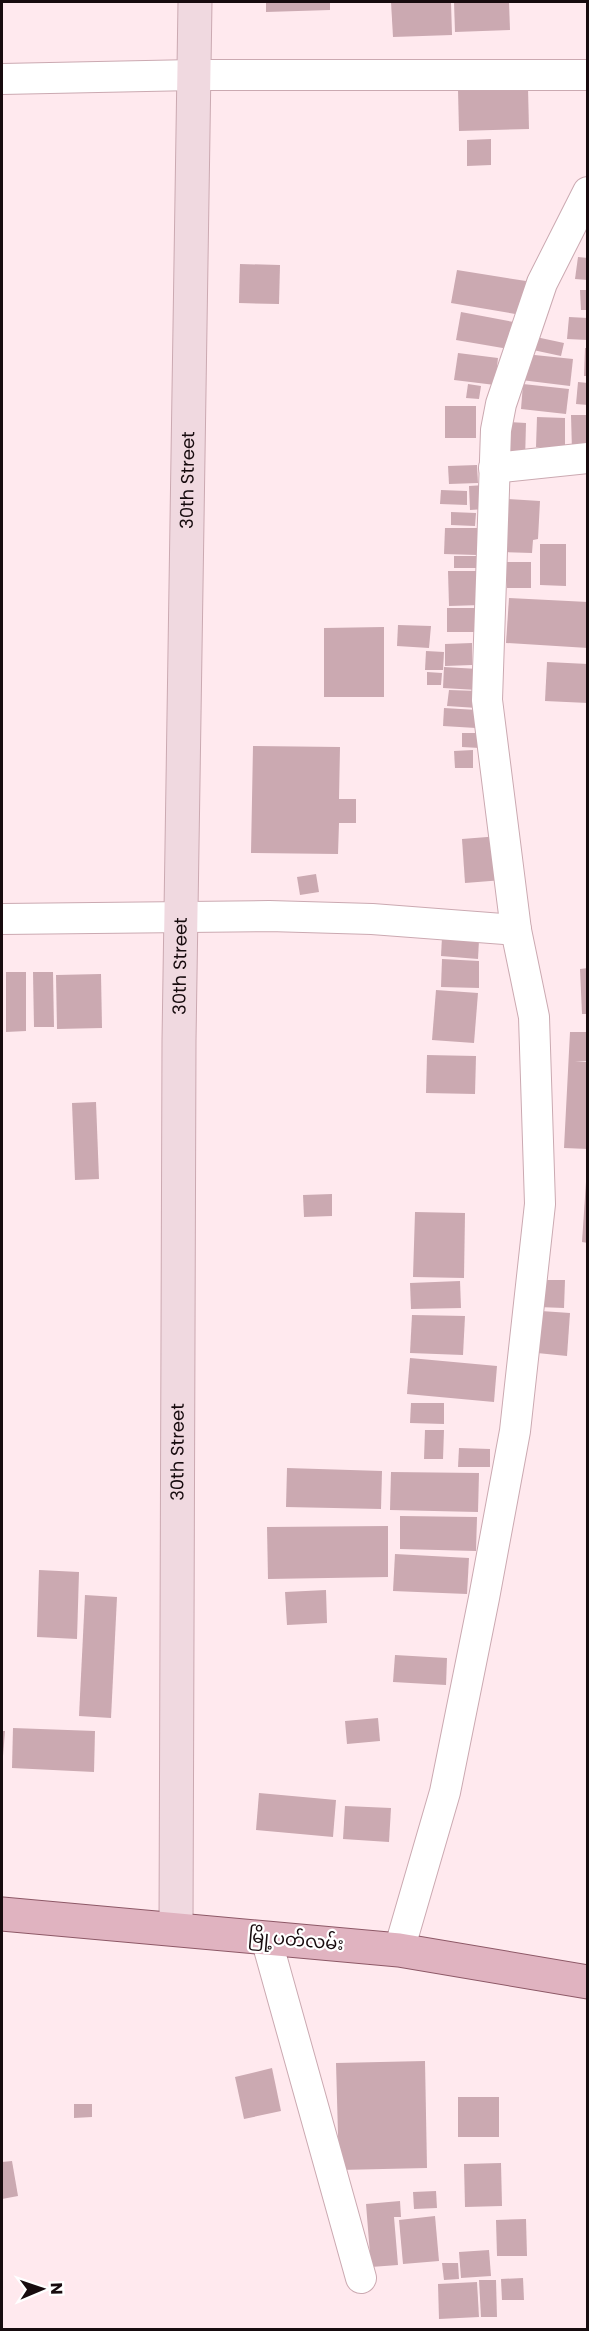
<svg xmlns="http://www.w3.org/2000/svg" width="589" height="2331" font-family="Poppins,'Noto Sans Myanmar',sans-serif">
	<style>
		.building { fill: #cba9b1 }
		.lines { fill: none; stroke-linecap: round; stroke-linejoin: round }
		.minor-casing { stroke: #cba9b1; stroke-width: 32 }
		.secondary-casing { stroke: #cba9b1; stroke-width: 35 }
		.primary-casing { stroke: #8d5866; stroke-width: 35 }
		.minor { stroke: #fff; stroke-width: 30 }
		.secondary { stroke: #f0d9e0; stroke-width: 33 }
		.primary { stroke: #e0b3c0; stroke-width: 33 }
		.labels { text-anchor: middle; stroke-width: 4.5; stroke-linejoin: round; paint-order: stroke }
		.street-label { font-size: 18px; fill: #170b0e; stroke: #fff }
	</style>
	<rect width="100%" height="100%" fill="#ffe9ee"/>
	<g class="building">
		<polygon points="266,2 330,2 330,10 266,12"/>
		<polygon points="391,2 451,2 452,35 393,37"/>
		<polygon points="454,2 509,2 510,30 455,32"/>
		<polygon points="528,88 529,129 459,131 458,90"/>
		<polygon points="491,139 491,165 467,166 467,140"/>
		<polygon points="578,257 588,258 588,280 575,279"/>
		<polygon points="240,264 280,265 279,304 239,303"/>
		<polygon points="457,270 526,281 521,315 451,303"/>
		<polygon points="580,290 588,290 588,310 581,310"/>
		<polygon points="461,312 519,323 514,350 456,340"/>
		<polygon points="569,317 588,318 588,340 567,339"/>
		<polygon points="536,337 564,343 561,356 533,350"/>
		<polygon points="585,348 588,348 588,376 584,376"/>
		<polygon points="458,353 498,358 495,385 454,380"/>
		<polygon points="525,354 573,359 570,386 521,380"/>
		<polygon points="578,382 588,383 588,405 576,404"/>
		<polygon points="468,384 481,386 479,399 466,398"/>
		<polygon points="523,384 569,389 566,414 521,409"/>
		<rect x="445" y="406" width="31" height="32"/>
		<polygon points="571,415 588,415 588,451 572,451"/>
		<polygon points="537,417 565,418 565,448 536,447"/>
		<polygon points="509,422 526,423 525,461 508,460"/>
		<polygon points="477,465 478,483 449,484 448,466"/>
		<polygon points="485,485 485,509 470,510 469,486"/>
		<polygon points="441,490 467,491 467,505 440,504"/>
		<polygon points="506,499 540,501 538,539 533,540 532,553 504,552"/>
		<polygon points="451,512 476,513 475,526 451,525"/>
		<polygon points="445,528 477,528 477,555 444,554"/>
		<polygon points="540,544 566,544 566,586 540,585"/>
		<rect x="454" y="556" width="28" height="12"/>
		<rect x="507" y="562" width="24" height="26"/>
		<polygon points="448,571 478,571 482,605 449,606"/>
		<polygon points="509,598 588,602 588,648 506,643"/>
		<rect x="447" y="608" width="28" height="24"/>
		<polygon points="398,625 431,626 429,648 397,646"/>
		<polygon points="384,627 384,697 324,697 324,628"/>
		<polygon points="472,643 472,665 445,666 445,644"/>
		<polygon points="426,651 444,652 443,670 425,670"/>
		<polygon points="547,662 588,664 588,703 545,701"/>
		<polygon points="444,667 478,669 477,690 443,688"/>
		<polygon points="427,672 442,673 441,685 427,685"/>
		<polygon points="449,690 478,691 477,708 447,706"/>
		<polygon points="444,708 477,710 476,728 443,726"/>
		<polygon points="462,733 481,733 480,748 462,747"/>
		<polygon points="253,746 340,747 339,799 356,799 356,823 339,823 338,854 251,853"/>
		<polygon points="473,750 473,768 455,768 454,751"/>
		<polygon points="500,836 503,880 465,883 462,839"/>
		<polygon points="316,874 319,892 300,895 297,877"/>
		<polygon points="442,937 479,940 478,959 441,956"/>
		<polygon points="442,959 479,961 479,988 441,987"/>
		<polygon points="588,968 588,1014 582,1014 580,969"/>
		<polygon points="6,972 26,972 26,1031 6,1032"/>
		<polygon points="33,972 53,972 54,1027 34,1027"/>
		<polygon points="101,974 102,1028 57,1029 56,975"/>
		<polygon points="436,990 478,993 474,1043 432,1040"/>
		<polygon points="570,1032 588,1032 588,1061 575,1061 588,1062 588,1149 564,1148"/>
		<polygon points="427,1055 476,1056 475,1094 426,1093"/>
		<polygon points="96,1102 99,1179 75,1180 72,1103"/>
		<polygon points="586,1182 588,1182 588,1243 582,1242"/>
		<polygon points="332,1194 332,1216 304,1217 303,1195"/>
		<polygon points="415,1212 465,1213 464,1278 413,1277"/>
		<polygon points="539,1280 565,1280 564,1308 538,1307"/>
		<polygon points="460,1281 461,1308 411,1309 410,1283"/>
		<polygon points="541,1311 570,1313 567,1356 537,1353"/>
		<polygon points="412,1315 465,1316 463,1355 410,1353"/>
		<polygon points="410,1358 497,1366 494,1402 407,1394"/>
		<polygon points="411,1403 444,1403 444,1424 410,1423"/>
		<polygon points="425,1430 444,1430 443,1459 424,1459"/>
		<polygon points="459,1448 490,1449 490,1467 458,1467"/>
		<polygon points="287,1468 382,1471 381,1509 286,1507"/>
		<polygon points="391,1472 479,1473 478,1512 390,1510"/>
		<polygon points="400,1516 477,1517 476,1551 400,1549"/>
		<polygon points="388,1526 388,1577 268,1579 267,1527"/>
		<polygon points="395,1554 469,1558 467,1594 393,1591"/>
		<polygon points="39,1570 79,1572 77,1639 37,1637"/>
		<polygon points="326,1590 327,1623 287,1625 285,1592"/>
		<polygon points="85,1595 117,1597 111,1718 79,1716"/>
		<polygon points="395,1655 447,1658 446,1685 393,1682"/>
		<polygon points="378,1718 380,1741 347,1744 345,1721"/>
		<polygon points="13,1728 95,1731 94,1772 12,1768"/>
		<polygon points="2,1731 5,1731 3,1756 2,1756"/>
		<polygon points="259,1793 336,1800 333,1837 256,1830"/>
		<polygon points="345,1806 391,1808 389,1842 343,1839"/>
		<polygon points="425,2061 427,2168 339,2170 336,2063"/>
		<polygon points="272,2068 281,2111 244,2119 235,2077"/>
		<rect x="458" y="2097" width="41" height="40"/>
		<polygon points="74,2104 92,2104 92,2117 74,2118"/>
		<polygon points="12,2161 18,2196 2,2199 2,2162"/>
		<polygon points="501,2163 502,2206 465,2207 464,2164"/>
		<polygon points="436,2191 437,2208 414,2209 413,2192"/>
		<polygon points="400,2201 401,2217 394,2217 398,2265 371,2267 366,2204"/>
		<polygon points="435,2216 439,2261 403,2264 399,2220"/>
		<polygon points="526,2219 527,2256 497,2256 496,2220"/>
		<polygon points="489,2250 491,2276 461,2278 459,2252"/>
		<polygon points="442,2263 458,2263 459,2279 444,2280"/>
		<polygon points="523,2278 524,2300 502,2300 501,2279"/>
		<polygon points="479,2280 496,2280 497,2317 481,2317"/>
		<polygon points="477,2282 479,2317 439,2319 438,2284"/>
	</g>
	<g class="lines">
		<defs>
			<g id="minor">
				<polyline points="2,79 194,75 588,75"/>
				<polyline points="494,468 588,458"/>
				<polyline points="2,919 269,916 372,919 516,930"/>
				<polyline points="266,1938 361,2278"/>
				<polyline points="399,1950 445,1792 484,1598 515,1431 540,1204 534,1017 516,930 487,700 496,430 501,404 542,283 588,192"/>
			</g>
			<g id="secondary">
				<path id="s1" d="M176,1929L179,1041L195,2"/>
			</g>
			<polyline id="primary" points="2,1914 399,1950 588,1982"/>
		</defs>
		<use href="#minor" class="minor-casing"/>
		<use href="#secondary" class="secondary-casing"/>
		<use href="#primary" class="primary-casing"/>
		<use href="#minor" class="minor"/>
		<use href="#secondary" class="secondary"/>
		<use href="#primary" class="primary"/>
	</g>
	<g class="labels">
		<g class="street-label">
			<text dy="6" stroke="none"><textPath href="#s1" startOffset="1449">30th Street</textPath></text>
			<text dy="6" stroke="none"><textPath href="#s1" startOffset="963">30th Street</textPath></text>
			<text dy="6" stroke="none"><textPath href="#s1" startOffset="477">30th Street</textPath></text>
			<text transform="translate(296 1940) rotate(5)" y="6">မြို့ပတ်လမ်း</text>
		</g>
	</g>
	<rect width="589" height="2331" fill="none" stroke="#170b0e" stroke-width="6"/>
	<g transform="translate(42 2289) rotate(88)" stroke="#ffffff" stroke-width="4.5" paint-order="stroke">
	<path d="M0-4.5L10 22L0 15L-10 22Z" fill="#170b0e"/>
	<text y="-9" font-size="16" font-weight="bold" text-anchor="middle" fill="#170b0e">N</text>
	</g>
</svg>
